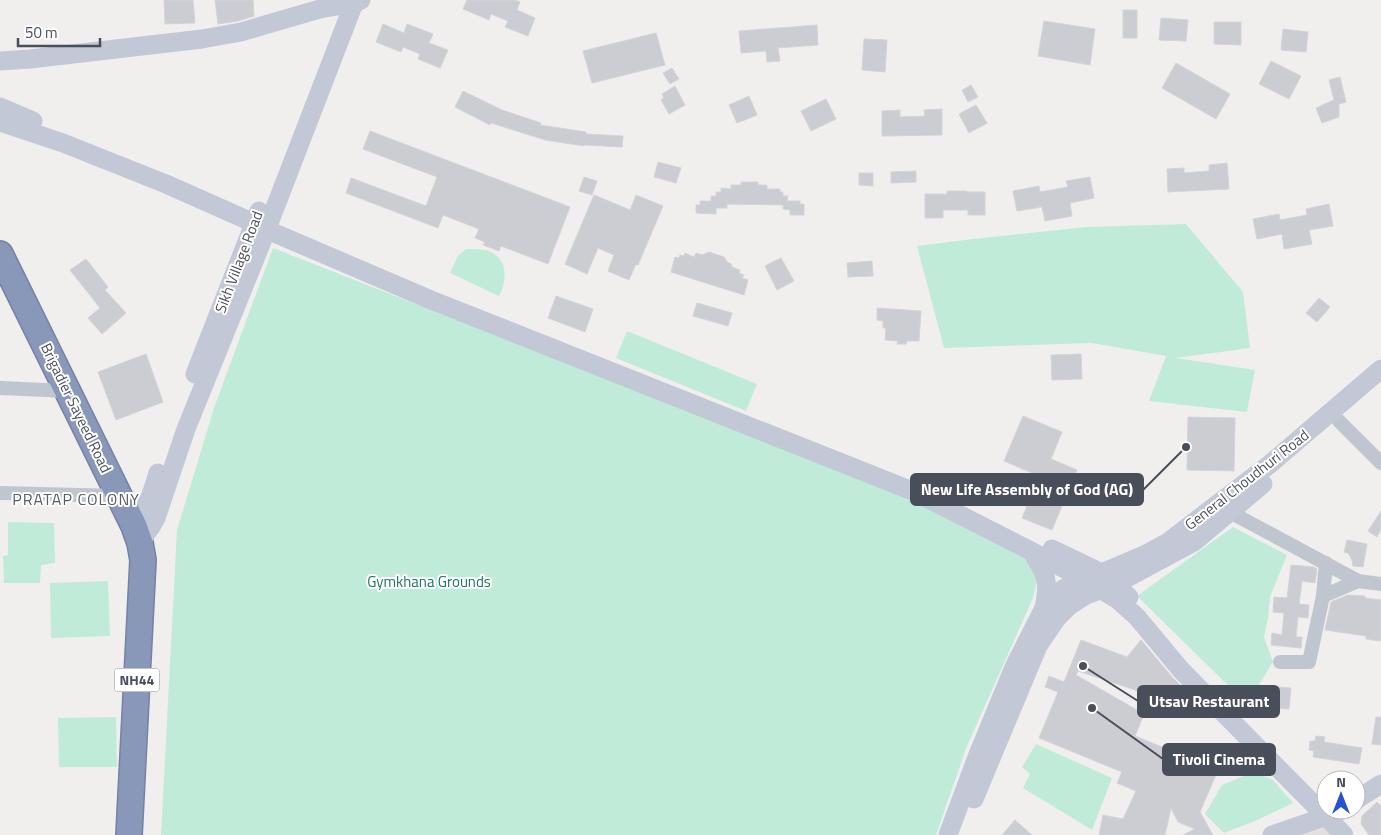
<svg xmlns="http://www.w3.org/2000/svg" width="1381" height="835" font-family="'Titillium Web',sans-serif">
	<style>
		.education { fill: #e1e0df }
		.green { fill: #c0ebd9 }
		.building { fill: #ccccd3; stroke: #d3d3d9 }
		.lines { fill: none; stroke-linecap: round; stroke-linejoin: round }
		.highway-casing { stroke: #7582a5; stroke-width: 28 }
		.street { stroke: #c0c6cf; stroke-width: 14 }
		.secondary { stroke: #c2c8d6; stroke-width: 19 }
		.highway { stroke: #8997b9; stroke-width: 25 }
		.labels { text-anchor: middle; stroke-width: 4; stroke-linejoin: round; paint-order: stroke }
		.shield { fill: #fff; stroke: #7f838c; stroke-width: 1 }
		.shield-label { font-size: 14px; font-weight: bold; fill: #484e5a }
		.street-label { font-size: 15px; fill: #484e5a; stroke: #fff }
		.park-label { font-size: 15px; fill: #1e765b; stroke: #fff }
		.neighbourhood-label { font-size: 16px; letter-spacing: 1px; fill: #5b5d62; stroke: #fff }
		.leader { fill: none; stroke: #484e5a; stroke-width: 2 }
		.callout-dot { fill: #484e5a; stroke: #fff; stroke-width: 2 }
		.callout { fill: #484e5a; stroke: #484e5a; stroke-width: 2 }
		.callout-label { font-size: 16px; text-anchor: middle; font-weight: bold; fill: #fff }
	</style>
	<rect width="100%" height="100%" fill="#f1efee"/>
	<polygon class="education" points="1326,827 1333,835 1302,835"/>
	<g class="green">
		<polygon points="1186,224 1243,292 1250,348 1176,358 1255,370 1247,412 1149,401 1166,356 1092,343 944,348 917,246 973,239 1086,227"/>
		<polygon points="273,248 913,499 1019,551 1038,576 1033,598 967,746 936,835 161,835 177,530 214,408"/>
		<path d="M466,249C472,249 479,249 486,250C508,257 508,279 499,296L450,273L458,256Z"/>
		<polygon points="627,331 757,384 746,411 616,358"/>
		<polygon points="8,522 54,523 55,563 41,565 40,583 4,583 3,556 8,555"/>
		<polygon points="1233,527 1287,555 1270,597 1268,618 1264,637 1273,662 1247,704 1137,596"/>
		<polygon points="108,581 110,636 51,638 50,583"/>
		<polygon points="116,717 117,767 59,767 58,718"/>
		<polygon points="1036,744 1112,778 1092,830 1023,788 1030,774 1022,767"/>
		<polygon points="1254,772 1273,780 1293,803 1255,821 1224,833 1205,814 1222,785"/>
	</g>
	<g class="building">
		<polygon points="164,0 193,0 195,23 165,24"/>
		<polygon points="215,0 253,0 254,16 238,21 218,24"/>
		<polygon points="467,0 515,0 520,2 517,10 535,18 528,36 505,27 508,21 491,14 489,20 463,9"/>
		<rect x="1123" y="10" width="14" height="28"/>
		<polygon points="1161,18 1188,20 1186,41 1159,40"/>
		<polygon points="1044,21 1095,29 1090,65 1038,56"/>
		<polygon points="1214,22 1241,22 1241,45 1214,44"/>
		<polygon points="383,24 404,33 407,24 433,34 429,43 448,50 440,68 418,59 420,54 403,47 401,52 376,42"/>
		<polygon points="817,25 818,45 778,48 780,61 767,62 766,51 741,53 739,31"/>
		<polygon points="1283,29 1308,32 1306,52 1281,50"/>
		<polygon points="656,33 665,65 592,83 583,51"/>
		<polygon points="864,39 887,40 885,72 862,70"/>
		<polygon points="1271,61 1301,76 1289,99 1259,84"/>
		<polygon points="1176,63 1230,94 1216,119 1162,88"/>
		<polygon points="672,68 679,79 670,84 663,73"/>
		<polygon points="1340,77 1346,102 1339,104 1339,117 1322,123 1316,108 1334,100 1329,80"/>
		<polygon points="971,85 978,97 968,102 962,90"/>
		<polygon points="675,86 685,105 669,114 661,100 664,98 662,94"/>
		<polygon points="463,91 502,110 541,123 540,125 586,132 586,134 623,136 622,147 584,145 584,146 545,140 491,123 490,125 455,107"/>
		<polygon points="749,96 757,115 737,123 729,105"/>
		<polygon points="826,99 836,119 811,131 801,111"/>
		<polygon points="976,105 987,123 969,133 959,114"/>
		<polygon points="942,109 942,135 882,136 882,111 900,110 900,117 925,116 924,110"/>
		<polygon points="370,131 570,207 548,264 501,246 499,251 483,245 485,242 475,238 479,229 443,215 438,228 346,193 351,178 426,206 437,177 363,149"/>
		<polygon points="658,162 681,168 676,183 654,177"/>
		<polygon points="1227,163 1229,189 1168,192 1167,169 1184,168 1184,173 1209,171 1209,165"/>
		<polygon points="916,171 916,182 891,183 891,172"/>
		<polygon points="859,173 873,173 873,186 859,185"/>
		<polygon points="584,177 597,181 592,195 579,191"/>
		<polygon points="1090,177 1094,198 1070,203 1072,216 1045,221 1042,207 1017,211 1013,191 1039,186 1040,192 1068,187 1066,181"/>
		<polygon points="741,182 758,182 758,185 767,185 767,189 780,189 780,192 783,192 783,196 788,196 787,201 800,201 800,204 804,204 804,215 790,215 790,210 783,209 783,205 727,204 727,208 716,208 716,214 696,213 696,205 700,205 700,201 711,201 711,196 716,196 716,192 721,192 721,188 731,189 731,185 741,185"/>
		<polygon points="947,191 967,191 967,192 985,192 985,215 968,215 968,210 943,210 943,218 925,218 925,194 947,194"/>
		<polygon points="594,195 630,210 636,195 663,206 638,265 636,264 629,280 608,271 614,255 598,248 587,274 565,264"/>
		<polygon points="1329,204 1333,226 1309,230 1312,244 1284,249 1282,234 1257,239 1253,219 1279,214 1280,220 1307,215 1306,209"/>
		<polygon points="709,252 724,257 727,262 731,264 732,267 740,270 739,273 744,275 742,278 748,280 744,295 671,272 675,257 679,258 680,255 684,256 685,253 694,257 696,253 702,255"/>
		<polygon points="781,258 794,281 777,290 765,266"/>
		<polygon points="86,259 108,287 105,290 126,313 102,334 88,318 100,308 70,270"/>
		<polygon points="872,261 873,276 848,277 847,263"/>
		<polygon points="556,296 593,309 585,332 548,318"/>
		<polygon points="1319,298 1330,307 1317,322 1306,313"/>
		<polygon points="697,303 732,313 728,326 693,316"/>
		<polygon points="877,308 921,311 919,341 907,341 906,344 897,344 898,341 885,340 886,328 883,328 883,321 877,320"/>
		<polygon points="146,354 163,402 116,420 98,372"/>
		<polygon points="1081,354 1082,379 1052,380 1051,355"/>
		<polygon points="1023,416 1062,432 1051,459 1077,470 1052,530 1022,518 1039,476 1004,461"/>
		<polygon points="1188,417 1235,418 1234,471 1187,470"/>
		<polygon points="1381,511 1381,529 1377,537 1368,531"/>
		<polygon points="1347,540 1367,544 1363,567 1353,566 1352,560 1348,553 1344,552"/>
		<polygon points="1291,565 1314,567 1317,569 1315,583 1302,581 1299,604 1309,605 1308,618 1298,617 1296,637 1302,637 1301,648 1271,645 1272,633 1282,635 1284,613 1273,612 1274,597 1287,598"/>
		<polygon points="1348,595 1365,596 1365,598 1381,600 1381,641 1366,639 1366,636 1325,630 1331,602"/>
		<polygon points="1081,640 1127,657 1141,640 1172,677 1194,699 1174,717 1138,691 1078,671 1076,675 1144,714 1135,736 1218,770 1200,812 1213,835 1183,835 1195,829 1178,822 1171,808 1165,835 1099,835 1103,815 1123,819 1136,791 1117,783 1122,772 1039,738 1058,692 1045,687 1049,676 1064,682"/>
		<polygon points="1265,686 1291,688 1289,709 1263,707"/>
		<polygon points="1376,717 1381,717 1381,745 1372,744"/>
		<polygon points="1316,736 1325,737 1324,742 1362,748 1359,764 1313,757 1314,751 1309,750 1310,741 1315,741"/>
		<polygon points="1377,802 1381,806 1381,835 1369,835 1361,824 1362,816"/>
		<polygon points="1015,820 1032,835 1002,835"/>
	</g>
	<g class="lines">
		<defs>
			<polyline id="highway" points="0,254 134,526 140,543 143,560 129,835"/>
		</defs>
		<use href="#highway" class="highway-casing"/>
		<g class="street">
			<polyline points="0,388 68,391"/>
			<polyline points="1339,421 1381,463"/>
			<polyline points="0,493 120,496"/>
			<polyline points="1230,512 1358,581 1323,596 1309,662 1280,662"/>
			<polyline points="1358,581 1381,584"/>
			<polyline points="1323,596 1326,563"/>
		</g>
		<g class="secondary">
			<polyline points="0,61 30,59 202,39 241,32 320,9 354,3 361,0"/>
			<polyline points="0,107 33,121"/>
			<polyline points="0,122 63,143 166,184 254,223 272,232 431,300 915,492 1031,551 1085,580 1118,600 1137,617 1181,670 1344,835"/>
			<polyline points="195,374 259,211"/>
			<polyline points="134,526 151,495 158,473"/>
			<polyline points="140,542 151,527 156,518 186,429 261,244 354,3 354,0"/>
			<polyline points="1052,549 1102,573 1129,597"/>
			<path d="M1032,552C1046,575 1050,580 1044,608"/>
			<polyline points="974,799 1038,646 1057,618 1069,606 1086,595 1116,584 1194,542 1263,484"/>
			<polyline points="1356,800 1381,784"/>
			<polyline points="948,835 977,757 1015,665 1044,608 1063,589 1074,583 1085,580 1144,555 1168,542 1270,464 1381,369"/>
			<polyline points="1272,835 1336,813 1340,810"/>
		</g>
		<use href="#highway" class="highway"/>
	</g>
	<g class="labels">
		<rect class="shield" x="114.5" y="668.5" width="45" height="23" rx="4"/>
		<g class="shield-label">
			<text x="137" y="685">NH44</text>
		</g>
		<g class="street-label">
			<text transform="translate(239 262) rotate(-69)" y="5">Sikh Village Road</text>
			<text transform="translate(76 408) rotate(64)" y="5">Brigadier Sayeed Road</text>
			<text transform="translate(1247 480) rotate(-38)" y="5">General Choudhuri Road</text>
		</g>
		<g class="park-label">
			<text x="429" y="587">Gymkhana Grounds</text>
		</g>
		<g class="neighbourhood-label">
			<text x="76" y="505">PRATAP COLONY</text>
		</g>
	</g>
	<path class="leader" d="M1186 447L1143 490M1083 666L1138 701M1092 708L1163 759"/>
	<g class="callout-dot">
		<circle cx="1186" cy="447" r="5"/>
		<circle cx="1083" cy="666" r="5"/>
		<circle cx="1092" cy="708" r="5"/>
	</g>
	<g class="callout">
		<rect x="911" y="474" width="232" height="31" rx="5"/>
		<rect x="1138" y="686" width="141" height="31" rx="5"/>
		<rect x="1163" y="744" width="112" height="31" rx="5"/>
	</g>
	<g class="callout-label">
		<text x="1027" y="495">New Life Assembly of God (AG)</text>
		<text x="1209" y="707">Utsav Restaurant</text>
		<text x="1219" y="765">Tivoli Cinema</text>
	</g>
	<g transform="translate(1341 795)"><circle r="24" fill="#ffffff" stroke="#b6b8bd"/>
	<path d="M0-4L9 19L0 12L-9 19Z" fill="#2750d2"/>
	<text y="-8" font-size="14" font-weight="bold" text-anchor="middle" fill="#484e5a">N</text>
	</g>
	<path d="M18 38v8h82v-8" fill="none" stroke="#484e5a" stroke-width="2.5"/>
	<text x="25" y="38" font-size="15" fill="#484e5a" stroke="#ffffff" stroke-width="4" paint-order="stroke">50 m</text>
</svg>
